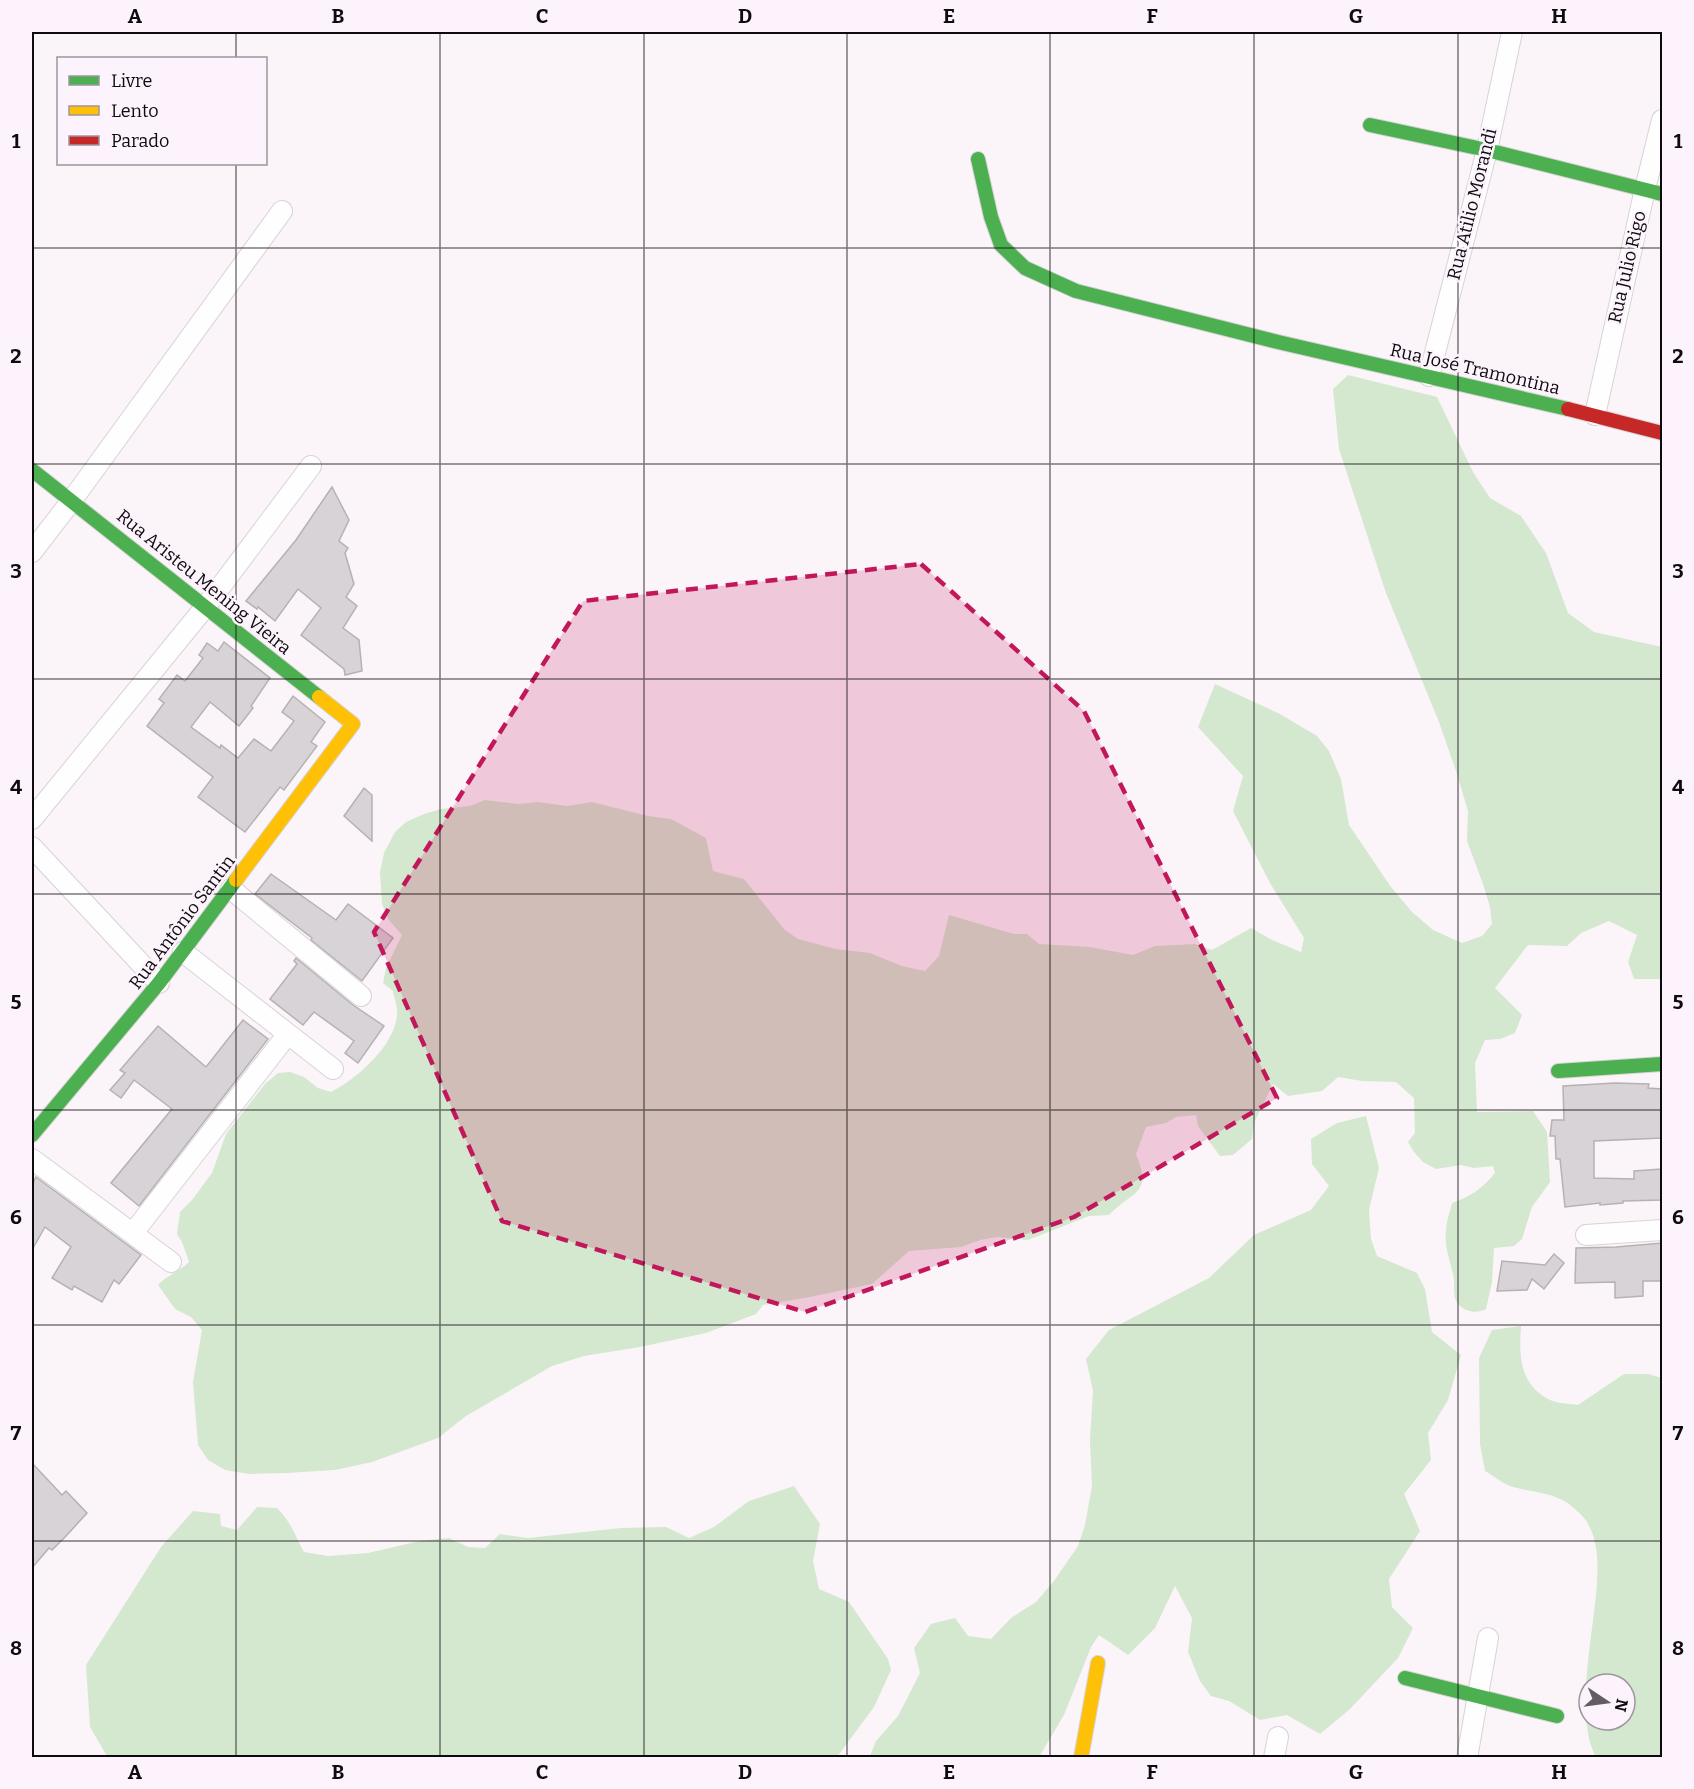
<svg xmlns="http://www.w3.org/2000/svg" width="1694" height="1789" font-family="Bitter,serif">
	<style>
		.green { fill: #d4e7cf; fill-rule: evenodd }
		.building { fill: #d7d3d7; stroke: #b5b1b5; stroke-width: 1.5 }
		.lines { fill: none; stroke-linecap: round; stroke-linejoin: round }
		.street-casing { stroke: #d7d3d7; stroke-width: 22 }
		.fast-casing { stroke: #d7d3d7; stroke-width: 16 }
		.slow-casing { stroke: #d7d3d7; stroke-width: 16 }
		.jam-casing { stroke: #d7d3d7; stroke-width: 16 }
		.street { stroke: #fefefe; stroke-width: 20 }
		.fast { stroke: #4caf50; stroke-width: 14 }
		.slow { stroke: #ffc107; stroke-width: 14 }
		.jam { stroke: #c62828; stroke-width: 14 }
		.marked { fill: #c2185b; fill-opacity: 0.2; stroke: #c2185b; stroke-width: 4.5; stroke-dasharray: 12 8; stroke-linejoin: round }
		.grid { fill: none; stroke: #0e0b0e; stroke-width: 1.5; stroke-opacity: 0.55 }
		.labels { text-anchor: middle; stroke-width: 5; stroke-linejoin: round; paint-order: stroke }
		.street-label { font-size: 18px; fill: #0e0b0e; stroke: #fdf3fc }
		.neatline { fill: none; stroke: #0e0b0e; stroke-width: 2 }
		.grid-label { font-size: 20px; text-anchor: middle; font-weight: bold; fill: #0e0b0e }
	</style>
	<rect width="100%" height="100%" fill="#fbf5fa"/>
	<g class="green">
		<path d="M1348,375L1437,397L1473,472L1490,498L1521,516L1546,553L1568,613L1594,632L1662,647V979H1634L1628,962L1637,935L1609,921L1581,933L1567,946L1528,945L1495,988L1522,1015L1515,1033L1500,1039L1485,1040L1475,1063L1477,1112L1533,1111L1547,1132L1550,1182L1532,1207L1522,1239L1514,1246L1494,1248L1492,1282L1486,1309C1475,1315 1459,1311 1455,1298C1453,1290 1455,1281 1453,1274C1450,1260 1444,1246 1446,1231C1446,1222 1450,1212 1452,1203C1470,1197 1483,1188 1495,1173L1493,1166L1474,1168L1461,1165L1436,1169L1423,1162L1414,1152L1408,1142L1415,1133L1414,1098L1396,1082L1362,1081L1338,1077L1322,1091L1288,1096L1273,1084L1254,1123L1252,1139L1233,1155L1220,1156L1198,1126L1196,1115L1176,1117L1166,1123L1146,1127L1136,1154C1153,1195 1133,1190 1109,1215L1089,1216L1028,1240L997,1237L980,1240L961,1247L909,1251L872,1284L810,1297L763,1305L756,1314L706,1333L640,1347L584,1356L552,1366L466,1416L438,1438L372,1462L335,1470L286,1473L249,1474L225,1470L208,1460L198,1445L193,1382L202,1330L191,1317L175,1309L158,1285C167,1275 179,1272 189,1262L182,1242L177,1234L180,1212L192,1200L212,1173L226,1134L265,1084L278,1073L290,1072L304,1077L318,1088L331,1092C357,1079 396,1044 397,1014C398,1007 394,998 393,991L383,983L386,968L402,935L388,919L382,904L380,872L384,853L395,832L406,822L424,814L441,809L470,806L485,800L518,804L538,802L567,806L592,802L648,816L671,819L706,838L713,871L744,879L785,930L798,939L836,949L870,953L902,966L925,971L939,956L949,915L1014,934H1027L1039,944L1090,947L1133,955L1155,946L1195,944L1212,950L1251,928L1272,940L1301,952L1304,938L1270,883L1233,811L1243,776L1198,727L1215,684L1280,714L1317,736L1329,751L1341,779L1349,825L1391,887L1412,912L1433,930L1462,943L1482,936L1492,924L1490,907L1483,884L1467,841L1468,811L1456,771L1439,722L1386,593L1339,449L1333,389Z"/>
		<polygon points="1366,1116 1379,1168 1369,1210 1371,1239 1377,1256 1417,1273 1425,1289 1432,1332 1461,1355 1448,1400 1428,1433 1431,1460 1404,1494 1420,1531 1389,1579 1392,1607 1413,1628 1398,1658 1350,1709 1320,1734 1287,1715 1260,1720 1229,1701 1211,1696 1200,1681 1188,1652 1192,1618 1175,1586 1155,1628 1128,1655 1099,1635 1091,1647 1064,1715 1039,1757 869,1758 876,1741 898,1716 920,1673 914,1648 931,1624 955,1618 968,1636 991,1639 1011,1618 1036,1602 1054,1581 1078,1546 1085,1525 1092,1486 1090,1440 1093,1391 1086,1359 1109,1330 1209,1278 1254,1235 1311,1210 1329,1186 1312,1164 1311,1139 1337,1123"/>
		<path d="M1521,1326C1519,1355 1519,1385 1550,1400C1557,1403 1569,1404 1578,1405L1624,1374H1648L1662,1378V1757H1596C1575,1721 1592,1638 1596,1595C1598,1572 1600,1545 1588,1524C1585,1517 1575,1509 1569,1504C1554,1493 1531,1492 1513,1487C1503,1484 1494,1476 1485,1471L1480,1444L1479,1358L1492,1330ZM1589,1684H1625V1720H1589Z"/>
		<path d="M794,1486L820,1524L813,1561L819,1589L849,1602L888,1659L891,1670L874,1707L837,1757L108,1758L90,1727L86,1665L161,1547L193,1511L220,1514L221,1526L237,1530L257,1507L277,1508C292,1523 294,1534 304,1552L328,1556L368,1553L420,1541L449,1538L468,1547L485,1548L500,1534L528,1538L621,1528L666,1527L689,1538L714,1527L749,1501Z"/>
	</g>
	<g class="building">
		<polygon points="332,487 349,520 339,541 348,548 345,553 354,584 346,597 357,606 343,628 359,640 362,671 345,675 344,669 301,635 321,608 298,589 275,621 258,607 257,609 246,601 296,540"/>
		<polygon points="224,642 270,678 251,706 253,708 239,726 210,702 191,727 220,748 221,745 238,758 254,739 271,751 294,721 282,712 293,696 325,722 311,742 317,746 284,790 280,787 245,832 198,797 213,777 147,726 164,703 159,699 177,675 185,681 203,658 199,655 207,643 218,651"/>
		<polygon points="364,788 372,795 372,841 344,816"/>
		<polygon points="271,874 336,920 348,904 393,938 362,981 311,940 312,938 255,894"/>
		<polygon points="296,958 353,1005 384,1026 358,1063 345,1053 354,1041 314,1012 303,1025 270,999 297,964 294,961"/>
		<polygon points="243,1020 268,1039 139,1206 111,1183 172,1109 134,1080 121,1098 110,1090 125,1073 120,1070 158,1026 206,1067"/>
		<polygon points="1615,1083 1649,1084 1648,1088 1662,1089 1662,1138 1594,1141 1594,1178 1634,1179 1634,1171 1662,1169 1662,1200 1623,1201 1623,1203 1600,1205 1600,1203 1565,1207 1560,1159 1556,1159 1555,1136 1550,1136 1552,1120 1564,1120 1563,1086"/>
		<polygon points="36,1177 141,1255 119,1284 114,1280 102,1302 74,1286 72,1290 52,1278 71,1247 45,1227 32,1250 32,1185"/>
		<polygon points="1662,1243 1662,1281 1643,1281 1643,1296 1615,1298 1615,1282 1575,1283 1576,1248 1616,1247"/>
		<polygon points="1554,1254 1564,1263 1544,1289 1532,1279 1527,1290 1497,1291 1502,1261 1545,1265"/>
		<polygon points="32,1463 62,1495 66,1491 87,1513 67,1535 52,1550 49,1548 32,1568"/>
	</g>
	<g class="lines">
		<defs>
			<g id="street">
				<polyline points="1429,376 1487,150 1512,32"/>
				<polyline points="1595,415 1645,189 1662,120"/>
				<polyline points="32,552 72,500 282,211"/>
				<polyline points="32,819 206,606 311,466"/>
				<polyline points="32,847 159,983"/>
				<polyline points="231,889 361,996"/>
				<polyline points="183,952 333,1069"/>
				<polyline points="32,1159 171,1262"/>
				<polyline points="133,1233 287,1035"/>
				<polyline points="1586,1235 1662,1230"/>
				<polyline points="1274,1758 1278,1737"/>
				<polyline points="1467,1758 1488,1638"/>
			</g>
			<g id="fast">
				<polyline points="1370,125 1487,150 1662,194"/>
				<polyline points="978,159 991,217 1001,245 1025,268 1076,291 1278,342 1568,409"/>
				<polyline points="32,470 319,697"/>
				<polyline points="1558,1071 1662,1064"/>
				<polyline points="32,1135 159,983 236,880"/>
				<polyline points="1405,1678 1557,1716"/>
			</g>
			<g id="slow">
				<polyline points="236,880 353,724 319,697"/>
				<polyline points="1081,1758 1098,1663"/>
			</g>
			<polyline id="jam" points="1568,409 1662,433"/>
		</defs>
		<use href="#street" class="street-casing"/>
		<use href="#fast" class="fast-casing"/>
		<use href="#slow" class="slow-casing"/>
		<use href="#jam" class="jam-casing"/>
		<use href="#street" class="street"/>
		<use href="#fast" class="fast"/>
		<use href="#slow" class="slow"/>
		<use href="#jam" class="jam"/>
	</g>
	<path class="marked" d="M921,564L1084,711L1277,1098L1074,1217L805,1312L502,1221L374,932L583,601Z"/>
	<path class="grid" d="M236,32V58M440,32V1758M644,32V1758M847,32V1758M1050,32V1758M1254,32V1758M1458,32V1758M236,164V1758M32,248H1662M32,464H1662M32,679H1662M32,894H1662M32,1110H1662M32,1325H1662M32,1541H1662"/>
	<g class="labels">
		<g class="street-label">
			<text transform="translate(1472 204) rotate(-76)" y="6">Rua Atilio Morandi</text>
			<text transform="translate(1627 267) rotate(-77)" y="6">Rua Julio Rigo</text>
			<text transform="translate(1475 369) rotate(13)" y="6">Rua José Tramontina</text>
			<text transform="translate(204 582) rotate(39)" y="6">Rua Aristeu Mening Vieira</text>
			<text transform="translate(182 922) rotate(-53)" y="6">Rua Antônio Santin</text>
		</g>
	</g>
	<rect width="1694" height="1789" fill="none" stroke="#fdf3fc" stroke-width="66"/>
	<rect x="57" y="57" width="210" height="108" fill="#fdf3fc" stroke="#9d969d" stroke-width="1.5"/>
	<rect x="69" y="76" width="30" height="9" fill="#4caf50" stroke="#9d969d" stroke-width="1.5"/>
	<text x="111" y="87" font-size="18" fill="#0e0b0e">Livre</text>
	<rect x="69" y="106" width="30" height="9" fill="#ffc107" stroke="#9d969d" stroke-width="1.5"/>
	<text x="111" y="117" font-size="18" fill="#0e0b0e">Lento</text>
	<rect x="69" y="136" width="30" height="9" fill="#c62828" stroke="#9d969d" stroke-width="1.5"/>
	<text x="111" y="147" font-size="18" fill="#0e0b0e">Parado</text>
	<g transform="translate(1607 1702) rotate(103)"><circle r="28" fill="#fdf3fc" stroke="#9d969d" stroke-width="1.5"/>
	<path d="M0-4.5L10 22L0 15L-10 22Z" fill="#615d61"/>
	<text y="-9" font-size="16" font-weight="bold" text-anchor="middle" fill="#0e0b0e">N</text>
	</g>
	<rect x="33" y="33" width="1628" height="1723" class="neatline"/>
	<g class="grid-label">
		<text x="135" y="23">A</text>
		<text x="338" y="23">B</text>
		<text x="542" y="23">C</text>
		<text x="745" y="23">D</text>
		<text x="949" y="23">E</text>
		<text x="1152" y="23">F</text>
		<text x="1356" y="23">G</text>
		<text x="1559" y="23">H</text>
		<text x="16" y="148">1</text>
		<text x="1678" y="148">1</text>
		<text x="16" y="363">2</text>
		<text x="1678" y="363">2</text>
		<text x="16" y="578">3</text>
		<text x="1678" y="578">3</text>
		<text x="16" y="794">4</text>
		<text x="1678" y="794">4</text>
		<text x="16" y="1009">5</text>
		<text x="1678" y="1009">5</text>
		<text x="16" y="1224">6</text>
		<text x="1678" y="1224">6</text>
		<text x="16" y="1440">7</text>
		<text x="1678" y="1440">7</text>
		<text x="16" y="1655">8</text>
		<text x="1678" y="1655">8</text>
		<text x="135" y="1779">A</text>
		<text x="338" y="1779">B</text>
		<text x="542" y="1779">C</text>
		<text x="745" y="1779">D</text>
		<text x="949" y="1779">E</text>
		<text x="1152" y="1779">F</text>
		<text x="1356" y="1779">G</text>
		<text x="1559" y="1779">H</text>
	</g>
</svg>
